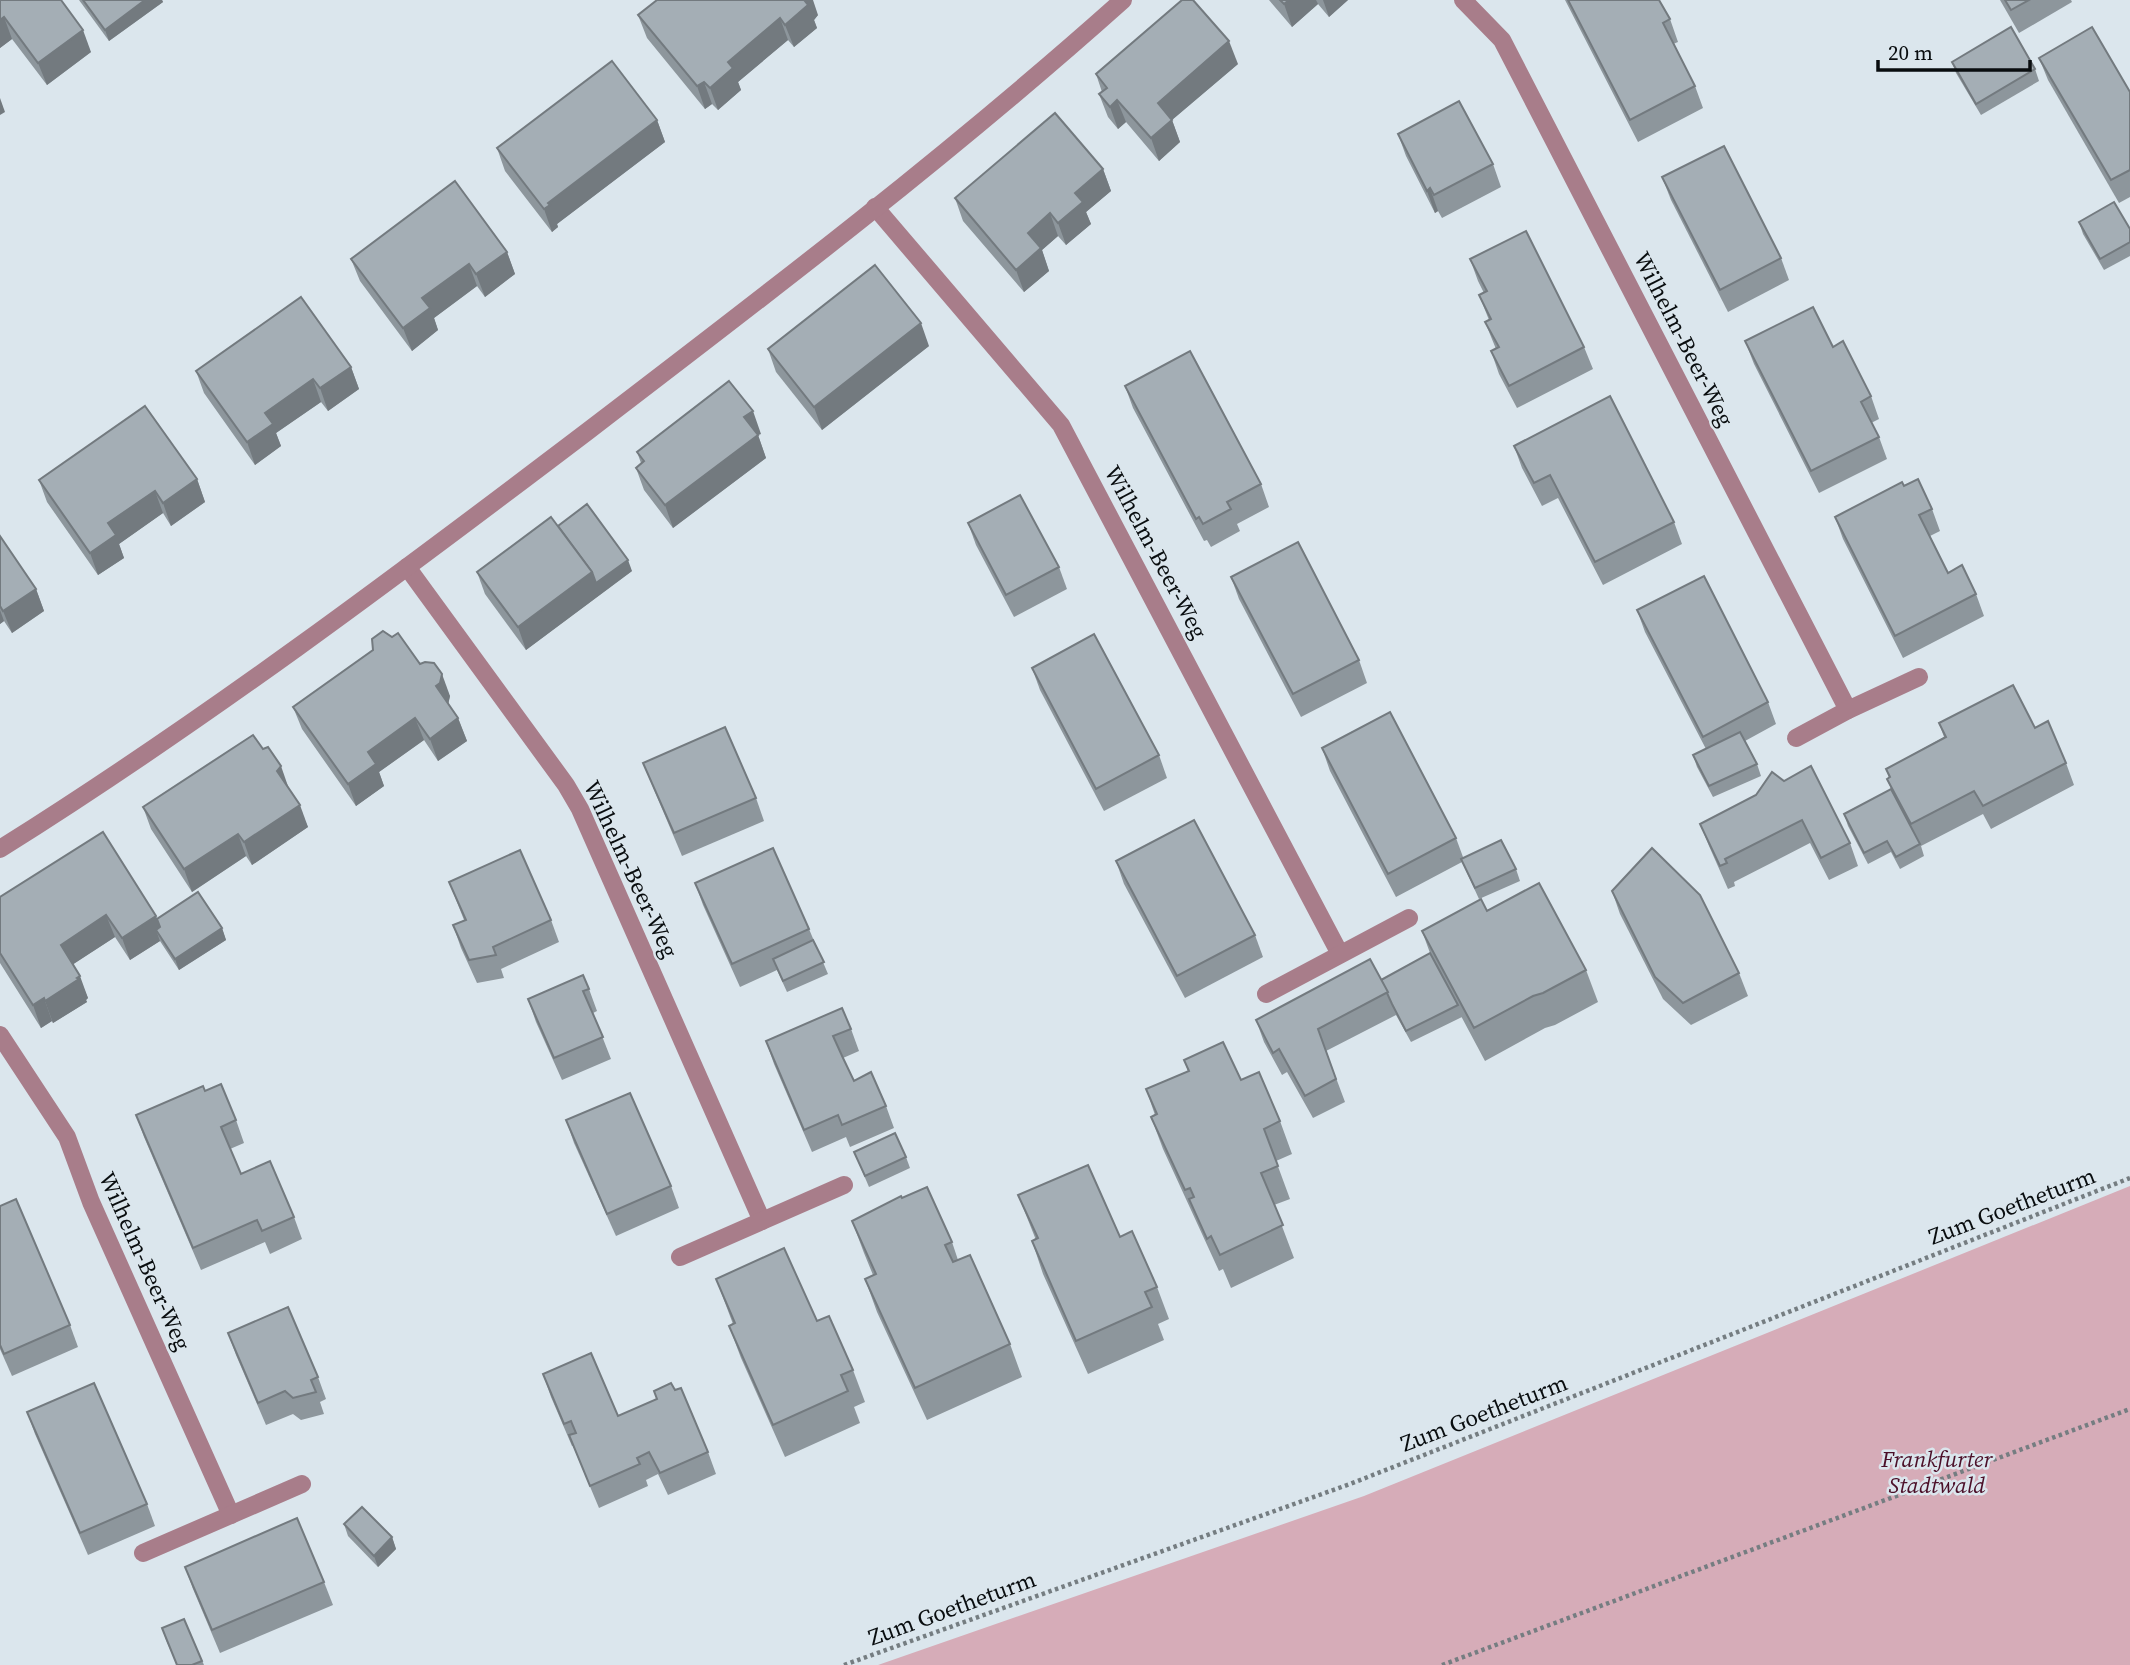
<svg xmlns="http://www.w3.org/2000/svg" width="2130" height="1665" font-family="'Source Serif 4',serif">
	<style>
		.green { fill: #d6acb8 }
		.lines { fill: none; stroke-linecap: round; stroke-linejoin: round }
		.path { stroke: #757d81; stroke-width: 4.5; stroke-dasharray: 3.5 3.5; stroke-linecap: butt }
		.minor { stroke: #a87d8a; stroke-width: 18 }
		.wall { fill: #8d969c }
		.shaded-wall { fill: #737a7f }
		.building { fill: #a4aeb5; stroke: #737a7f; stroke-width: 2 }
		.labels { text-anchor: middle; stroke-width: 5; stroke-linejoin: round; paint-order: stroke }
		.street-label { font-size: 23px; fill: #090d0f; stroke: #dbe6ed }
		.park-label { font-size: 23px; font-style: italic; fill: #4b0f28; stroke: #dbe6ed }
	</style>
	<rect width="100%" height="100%" fill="#dbe6ed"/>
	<polygon class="green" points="2130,1186 2130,1665 878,1665 1364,1496"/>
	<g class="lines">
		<g class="path">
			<polyline points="844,1665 1350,1484 2130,1178"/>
			<polyline points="1442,1665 2130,1409"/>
		</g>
		<g class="minor">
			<polyline points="1463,0 1502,40 1848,710"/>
			<polyline points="875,207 1061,425 1340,954"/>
			<polyline points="407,567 566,785 580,809 762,1221"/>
			<polyline points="1796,738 1848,710 1919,677"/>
			<path d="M0,849C204,721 397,576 588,431C770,292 952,153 1123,0"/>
			<polyline points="1266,994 1409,918"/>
			<polyline points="0,1035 67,1137 91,1202 231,1515"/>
			<polyline points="680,1257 844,1185"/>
			<polyline points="143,1553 302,1484"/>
		</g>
	</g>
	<g class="wall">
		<polygon points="0,0 91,52 47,85 12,39 0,48"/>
		<polygon points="79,0 162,0 163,2 109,41"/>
		<polygon points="1269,0 1348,0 1329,17 1318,4 1292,27"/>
		<polygon points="1565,0 1659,0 1670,19 1678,42 1673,44 1695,86 1703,108 1638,142"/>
		<polygon points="2000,0 2071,0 2072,2 2019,33"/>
		<polygon points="638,15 818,15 814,20 817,28 794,47 788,40 738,82 741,90 718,110 712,104 705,109 647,38"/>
		<polygon points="2039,58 2130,92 2130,197 2119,203 2048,80"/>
		<polygon points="1952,62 2035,69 2039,81 1981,115 1956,73"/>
		<polygon points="1238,64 1172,120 1180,142 1159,161 1126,122 1118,129 1108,117 1099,94 1102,92 1096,74"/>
		<polygon points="657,120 665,142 557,224 558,227 552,232 505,171 497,148"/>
		<polygon points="1398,134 1493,164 1501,187 1442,218 1438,211 1435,213 1406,156"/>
		<polygon points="1103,169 1111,191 1086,212 1091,224 1066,245 1058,236 1042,250 1049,271 1024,292 963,221 955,198"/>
		<polygon points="1662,177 1781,258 1789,280 1728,312 1671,200"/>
		<polygon points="2079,222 2130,229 2130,256 2104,270 2083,234"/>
		<polygon points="507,252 515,274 485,297 477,286 434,318 438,330 412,351 360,281 351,259"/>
		<polygon points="1470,259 1584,347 1593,369 1517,408 1499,374 1491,351 1496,349 1485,322 1489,320 1479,295 1484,293 1478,281"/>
		<polygon points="1745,341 1833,347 1871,396 1879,419 1871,423 1879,437 1887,459 1819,493 1754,364"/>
		<polygon points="929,346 822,430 776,372 768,349"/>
		<polygon points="351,367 359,389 328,411 321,402 276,433 281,446 255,465 204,393 196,371"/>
		<polygon points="1125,386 1261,484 1269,507 1237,524 1240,531 1211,547 1207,540 1204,541 1133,408"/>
		<polygon points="761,434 758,435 766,458 673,528 644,490 636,468 641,463 637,452"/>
		<polygon points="1514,446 1674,522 1682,544 1603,585 1558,498 1542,506 1522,468"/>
		<polygon points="197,479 205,502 171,526 163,513 119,544 124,558 98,575 47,502 39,480"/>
		<polygon points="1904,486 1932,509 1940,531 1930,536 1948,573 1976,594 1984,616 1903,658 1843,539 1835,517"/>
		<polygon points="968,523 1059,567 1067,589 1014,617 976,545"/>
		<polygon points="558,526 632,571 526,650 485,594 477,572"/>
		<polygon points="0,536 36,589 44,611 12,633 4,621 0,624"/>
		<polygon points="1231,577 1359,660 1367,683 1301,717 1239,599"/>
		<polygon points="1637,610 1768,702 1776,724 1745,741 1757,764 1761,776 1713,797 1697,767 1693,755 1706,749 1645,632"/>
		<polygon points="420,664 450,696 448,704 458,718 467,741 438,761 424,740 379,772 384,786 356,806 302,729 293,707"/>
		<polygon points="1032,668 1159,755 1167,778 1104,811 1040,690"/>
		<polygon points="1939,723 2035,728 2066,763 2074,785 1991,829 1983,814 1921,846 1924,856 1900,869 1891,852 1868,864 1848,826 1844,814 1891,789 1887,779 1889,778 1886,769 1944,737"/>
		<polygon points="1322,748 1456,838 1463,857 1516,869 1520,881 1479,899 1462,862 1396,897 1330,771"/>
		<polygon points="643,763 756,798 764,821 682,856 652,785"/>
		<polygon points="289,789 308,827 252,865 246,856 192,892 151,829 143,807"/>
		<polygon points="1756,795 1850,843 1858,866 1829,880 1810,843 1734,882 1735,886 1728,889 1709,846 1700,824"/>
		<polygon points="1116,861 1255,935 1263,957 1185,998 1124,884"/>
		<polygon points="449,882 551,920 559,942 501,969 504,978 477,983 461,948 453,925 464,920"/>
		<polygon points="695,883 809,929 828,974 787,992 777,970 740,987 703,905"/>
		<polygon points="1612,891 1739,973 1748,996 1691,1025 1663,999 1620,914"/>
		<polygon points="0,897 156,916 157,919 222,928 226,940 179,970 160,941 130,960 115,937 73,964 88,998 86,1000 87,1002 53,1023 52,1021 41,1028 0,963"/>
		<polygon points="1487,911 1586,970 1598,1002 1555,1025 1545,1028 1485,1061 1461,1016 1462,1017 1411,1042 1396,1015 1326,1051 1345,1102 1313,1118 1287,1072 1282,1075 1264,1042 1256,1020 1381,980 1430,953 1422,931"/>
		<polygon points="589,989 597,1011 593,1013 611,1059 562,1080 536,1022 528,999"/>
		<polygon points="851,1029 859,1051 843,1058 854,1081 886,1106 894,1128 850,1147 846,1137 812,1152 774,1064 766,1041"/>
		<polygon points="1184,1060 1241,1080 1280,1121 1292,1154 1276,1161 1290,1199 1274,1205 1294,1258 1231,1288 1223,1269 1219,1271 1163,1149 1151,1117 1155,1115 1146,1089 1188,1071"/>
		<polygon points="205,1091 236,1120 244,1143 230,1149 241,1174 294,1217 302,1239 270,1254 265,1242 201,1270 144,1137 136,1115"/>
		<polygon points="566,1120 671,1186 679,1208 616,1236 574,1143"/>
		<polygon points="854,1152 906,1157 910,1168 869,1187"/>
		<polygon points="1018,1195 1120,1237 1157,1287 1169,1319 1158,1324 1164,1340 1088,1374 1043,1274 1032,1241 1036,1240"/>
		<polygon points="902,1198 952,1242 958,1260 1010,1344 1022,1377 927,1420 877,1312 865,1279 873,1275 864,1253 852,1221"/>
		<polygon points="0,1206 70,1325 78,1347 12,1376 0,1349"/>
		<polygon points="716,1279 817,1321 853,1370 865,1402 854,1407 860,1423 785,1457 741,1358 729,1326 733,1324"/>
		<polygon points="228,1333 318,1377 326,1399 320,1402 324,1414 301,1420 293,1414 266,1425 236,1355"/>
		<polygon points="543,1374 618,1416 708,1452 716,1474 668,1495 658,1474 646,1480 648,1486 599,1508 573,1446 572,1446 551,1397"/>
		<polygon points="27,1412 147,1504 155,1526 88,1555 35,1434"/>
		<polygon points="344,1524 392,1537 396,1549 378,1567 348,1536"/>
		<polygon points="185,1567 324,1582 333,1605 220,1653 193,1589"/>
		<polygon points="184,1619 204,1665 177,1665 166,1640 162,1628"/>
	</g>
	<g class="shaded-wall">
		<polygon points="145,0 162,0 163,2 109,41 105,30"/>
		<polygon points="804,0 813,0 818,15 814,20 817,28 794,47 785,25"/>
		<polygon points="1289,0 1316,0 1318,4 1292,27 1284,4"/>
		<polygon points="1323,0 1348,0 1329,17"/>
		<polygon points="4,17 12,39 0,48 0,20"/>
		<polygon points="780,18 788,40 738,82 741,90 718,110 710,88 728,62"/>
		<polygon points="83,30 91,52 47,85 38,63"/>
		<polygon points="1229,41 1238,64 1166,125 1158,103"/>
		<polygon points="704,82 712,104 705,109 697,86"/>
		<polygon points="0,98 5,112 0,115"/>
		<polygon points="1117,100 1126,122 1118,129 1110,107"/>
		<polygon points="657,120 665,142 557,224 558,227 552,232 544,209 548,203"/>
		<polygon points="1172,120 1180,142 1159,161 1151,138"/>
		<polygon points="1103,169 1111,191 1086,212 1091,224 1066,245 1058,223 1075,193"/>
		<polygon points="1430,188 1438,211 1435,213 1427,191"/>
		<polygon points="1050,213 1058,236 1042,250 1049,271 1024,292 1016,270 1028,233"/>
		<polygon points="507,252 515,274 485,297 476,274"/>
		<polygon points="469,264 477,286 434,318 438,330 412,351 403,328 422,298"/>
		<polygon points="921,323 929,346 822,430 814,407"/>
		<polygon points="351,367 359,389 328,411 320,388"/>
		<polygon points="313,379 321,402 276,433 281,446 255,465 247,442 265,413"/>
		<polygon points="753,411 761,434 758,435 766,458 673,528 665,505 744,417"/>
		<polygon points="197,479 205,502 171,526 163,503"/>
		<polygon points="155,491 163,513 119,544 124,558 98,575 90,553 108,523"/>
		<polygon points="628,560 632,571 526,650 518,627 592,572"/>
		<polygon points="36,589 44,611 12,633 3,611"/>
		<polygon points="0,610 4,621 0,624"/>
		<polygon points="442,674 450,696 448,705 436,686"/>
		<polygon points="415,718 424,740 379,772 384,786 356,806 348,784 368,752"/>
		<polygon points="458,718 467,741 438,761 430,739"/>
		<polygon points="281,766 289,789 277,771"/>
		<polygon points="300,805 308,827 252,865 244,842"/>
		<polygon points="238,834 246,856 192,892 184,869"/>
		<polygon points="106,915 115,937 69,967 61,945"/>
		<polygon points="156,916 164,939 156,930 160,941 130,960 122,938"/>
		<polygon points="222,928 226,940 179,970 175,959"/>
		<polygon points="80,976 88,998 86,1000 87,1002 53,1023 45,1001"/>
		<polygon points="44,998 52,1021 41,1028 33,1005"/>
		<polygon points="392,1537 396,1549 378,1567 374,1556"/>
	</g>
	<g class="building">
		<polygon points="0,0 61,0 83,30 38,63 4,17 0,20"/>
		<polygon points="83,0 145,0 105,30"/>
		<polygon points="657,0 804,0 808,5 785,25 780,18 728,62 733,68 710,88 704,82 697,86 638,15"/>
		<polygon points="1182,0 1193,0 1229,41 1158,103 1172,120 1151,138 1117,100 1110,107 1099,94 1107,88 1096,74"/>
		<polygon points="1280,0 1289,0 1284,4"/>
		<polygon points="1568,0 1659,0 1670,19 1663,23 1695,86 1630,120"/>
		<polygon points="2005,0 2029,0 2011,10"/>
		<polygon points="2011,27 2035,69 1976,104 1952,62"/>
		<polygon points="2092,27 2130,92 2130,170 2111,180 2039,58"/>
		<polygon points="612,61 657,120 548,203 550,205 544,209 497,148"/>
		<polygon points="1459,101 1493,164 1434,195 1430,188 1427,191 1398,134"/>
		<polygon points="1055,113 1103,169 1075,193 1083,202 1058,223 1050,213 1028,233 1041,248 1016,270 955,198"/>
		<polygon points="1724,146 1781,258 1720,290 1662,177"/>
		<polygon points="455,181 507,252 476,274 469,264 422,298 430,308 403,328 351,259"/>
		<polygon points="2114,202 2130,229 2130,242 2100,259 2079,222"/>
		<polygon points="1526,231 1584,347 1509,386 1491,351 1499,347 1485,322 1491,319 1479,295 1487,291 1470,259"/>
		<polygon points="875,265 921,323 814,407 768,349"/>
		<polygon points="301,297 351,367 320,388 313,379 265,413 273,424 247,442 196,371"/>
		<polygon points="1813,307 1833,347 1843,341 1871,396 1861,402 1879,437 1811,471 1745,341"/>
		<polygon points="1190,351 1261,484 1227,502 1231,509 1203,524 1199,517 1196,519 1125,386"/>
		<polygon points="729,381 753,411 744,417 758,435 665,505 636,468 644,461 637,452"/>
		<polygon points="1610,396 1674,522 1595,562 1550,475 1534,483 1514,446"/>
		<polygon points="145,406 197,479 163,503 155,491 108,523 116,535 90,553 39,480"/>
		<polygon points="1918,479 1932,509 1919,515 1948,573 1962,565 1976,594 1895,636 1835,517 1902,482 1904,486"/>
		<polygon points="1020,495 1059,567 1006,595 968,523"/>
		<polygon points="587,504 628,560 596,583 592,572 558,526"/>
		<polygon points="551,517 592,572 518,627 477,572"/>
		<polygon points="0,536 36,589 3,611 0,606"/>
		<polygon points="1298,542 1359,660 1293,694 1231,577"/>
		<polygon points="1704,576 1768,702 1703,737 1637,610"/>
		<polygon points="383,631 392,637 398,633 420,664 425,662 434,663 442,674 440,683 436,686 458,718 430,739 415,718 368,752 376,764 348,784 293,707 373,650 372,639"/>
		<polygon points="1094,634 1159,755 1096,789 1032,668"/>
		<polygon points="2013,685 2035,728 2048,721 2066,763 1983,806 1974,791 1911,824 1887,779 1890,777 1886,769 1946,737 1939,723"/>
		<polygon points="1390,712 1456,838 1388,874 1322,748"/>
		<polygon points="725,727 756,798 674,833 643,763"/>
		<polygon points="1740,732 1757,764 1709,786 1693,755"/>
		<polygon points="253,735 263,749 268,747 281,766 277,771 300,805 244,842 238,834 184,869 143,807"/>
		<polygon points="1811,766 1850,843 1821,858 1802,820 1725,859 1727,863 1720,866 1700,824 1756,795 1772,772 1784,781"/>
		<polygon points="1891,789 1920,844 1896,857 1887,841 1864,853 1844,814"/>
		<polygon points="1194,820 1255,935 1177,976 1116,861"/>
		<polygon points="103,832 156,916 122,938 106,915 61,945 80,976 77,978 79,979 45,1001 44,998 33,1005 0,953 0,897"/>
		<polygon points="1501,840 1516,869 1475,888 1461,859"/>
		<polygon points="773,848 809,929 732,964 695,883"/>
		<polygon points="1652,848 1700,895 1739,973 1683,1003 1655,977 1612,891"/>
		<polygon points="520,850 551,920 493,947 496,955 469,960 453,925 466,920 449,882"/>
		<polygon points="1539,883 1586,970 1543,993 1533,996 1474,1028 1422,931 1481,899 1487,911"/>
		<polygon points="198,892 222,928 175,959 156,930 160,927 157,919"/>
		<polygon points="813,940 824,962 783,981 773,959"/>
		<polygon points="1430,953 1458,1005 1406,1031 1392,1004 1381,980"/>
		<polygon points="1370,959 1388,992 1318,1029 1336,1079 1305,1096 1279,1049 1273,1053 1256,1020"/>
		<polygon points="583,975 589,989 583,991 603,1037 554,1058 528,999"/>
		<polygon points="842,1008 851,1029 833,1036 843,1058 854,1081 871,1072 886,1106 842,1125 838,1115 804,1130 766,1041"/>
		<polygon points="1223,1042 1241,1080 1259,1072 1280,1121 1264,1129 1278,1166 1261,1173 1283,1225 1220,1255 1211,1236 1207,1239 1189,1199 1194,1197 1190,1188 1185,1190 1151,1117 1157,1114 1146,1089 1189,1071 1184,1060"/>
		<polygon points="221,1084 236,1120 221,1127 241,1174 270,1161 294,1217 262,1231 257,1220 193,1248 136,1115 203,1086 205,1091"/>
		<polygon points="630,1093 671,1186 607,1214 566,1120"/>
		<polygon points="895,1133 906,1157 865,1176 854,1152"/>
		<polygon points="1088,1165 1120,1237 1132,1231 1157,1287 1145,1292 1152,1307 1076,1341 1032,1241 1038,1238 1018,1195"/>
		<polygon points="927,1187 952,1242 945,1245 953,1262 970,1255 1010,1344 915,1388 865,1279 876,1274 852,1221 901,1196 902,1198"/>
		<polygon points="16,1199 70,1325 4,1354 0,1345 0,1206"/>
		<polygon points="784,1248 817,1321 829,1316 853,1370 841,1375 848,1391 773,1425 729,1326 735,1323 716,1279"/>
		<polygon points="288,1307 318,1377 311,1380 316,1392 293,1398 285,1391 258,1403 228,1333"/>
		<polygon points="591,1353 618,1416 657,1399 654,1391 671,1383 675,1390 681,1388 708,1452 660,1473 649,1452 637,1458 640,1464 590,1486 569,1435 576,1433 571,1421 564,1424 543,1374"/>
		<polygon points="94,1383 147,1504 80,1533 27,1412"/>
		<polygon points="362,1507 392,1537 374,1556 344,1524"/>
		<polygon points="297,1518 324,1582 212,1630 185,1567"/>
		<polygon points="184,1619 202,1661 192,1665 177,1665 162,1628"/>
	</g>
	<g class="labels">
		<g class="street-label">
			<text transform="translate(1684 339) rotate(63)" y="8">Wilhelm-Beer-Weg</text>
			<text transform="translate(1156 552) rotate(62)" y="8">Wilhelm-Beer-Weg</text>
			<text transform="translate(631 869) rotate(65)" y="8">Wilhelm-Beer-Weg</text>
			<text transform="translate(2012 1206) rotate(-21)" y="8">Zum Goetheturm</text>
			<text transform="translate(145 1261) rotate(66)" y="8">Wilhelm-Beer-Weg</text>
			<text transform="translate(1484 1413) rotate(-21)" y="8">Zum Goetheturm</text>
			<text transform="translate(952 1608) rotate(-20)" y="8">Zum Goetheturm</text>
		</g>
		<g class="park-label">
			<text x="1937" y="1467">Frankfurter<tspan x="1937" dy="26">Stadtwald</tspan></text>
		</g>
	</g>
	<path d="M1878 60v10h152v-10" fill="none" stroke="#090d0f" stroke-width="3.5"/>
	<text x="1888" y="60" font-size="21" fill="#090d0f" stroke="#dbe6ed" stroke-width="5" paint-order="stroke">20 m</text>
</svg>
